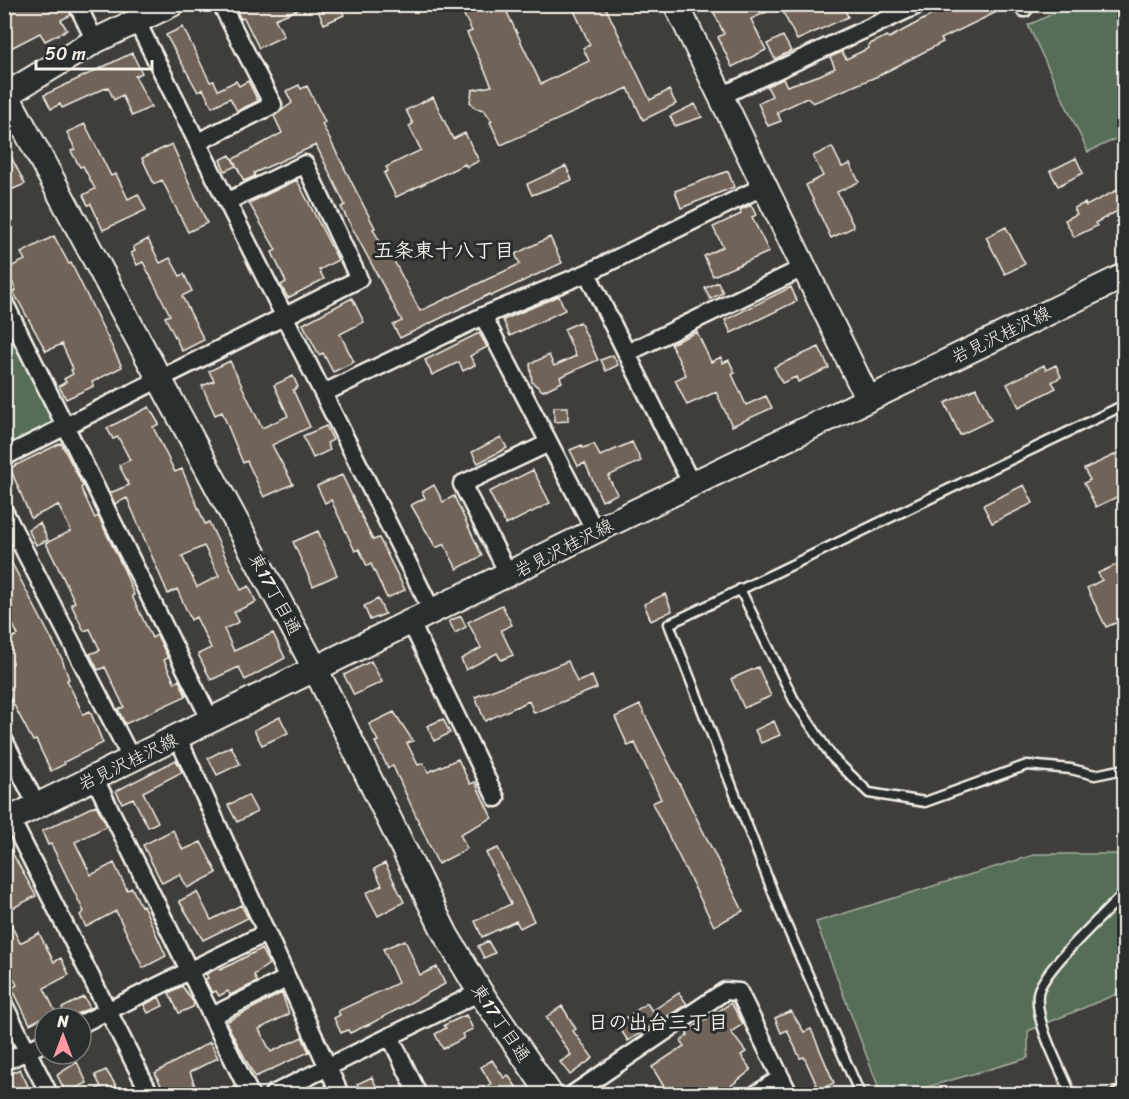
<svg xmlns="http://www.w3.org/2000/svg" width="1129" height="1099" viewBox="0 0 1129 1099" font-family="Sriracha,'Klee One',sans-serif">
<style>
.green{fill:#576d58;stroke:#a6afa0;stroke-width:1.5}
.building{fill:#726458;stroke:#f4f1e8;stroke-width:1.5;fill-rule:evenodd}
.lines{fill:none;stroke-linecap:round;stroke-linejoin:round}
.lane-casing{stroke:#f4f1e8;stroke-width:13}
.street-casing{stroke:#f4f1e8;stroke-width:21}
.secondary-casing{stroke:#f4f1e8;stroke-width:28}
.lane{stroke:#2a2d2e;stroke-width:8}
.street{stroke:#2a2d2e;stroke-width:16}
.secondary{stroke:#2a2d2e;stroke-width:24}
.labels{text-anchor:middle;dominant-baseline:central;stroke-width:6;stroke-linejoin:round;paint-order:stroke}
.street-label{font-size:18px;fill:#f4f1e8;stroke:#2a2d2e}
.neighbourhood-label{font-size:20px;font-weight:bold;fill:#f4f1e8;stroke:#2a2d2e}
</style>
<rect width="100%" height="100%" fill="#403e3b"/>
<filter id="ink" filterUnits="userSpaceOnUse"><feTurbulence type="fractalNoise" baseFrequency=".0167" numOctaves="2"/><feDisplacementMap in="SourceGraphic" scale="12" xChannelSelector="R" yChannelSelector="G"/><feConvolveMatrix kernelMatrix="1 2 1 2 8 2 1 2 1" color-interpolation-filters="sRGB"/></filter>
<g filter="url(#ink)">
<!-- green -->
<path class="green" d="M1072,5H1124V135L1088,152L1028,25Z
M6,322L58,422L5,449L4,323Z
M1037,854H1118L1124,857V991L1028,1031V1058L903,1094H881L816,922Z"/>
<!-- building -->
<path class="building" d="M4,4H67L71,15L61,20L67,30L45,41L40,33L9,49L4,41Z
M233,4H309V5L275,19L284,36L259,48L244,18L241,19Z
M315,4H339L344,15L324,24Z
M475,4H503L541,84L589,61L583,48L590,45L571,4H604L650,100L669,90L676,104L643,120L628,88L501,145L490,122L492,121L484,110L475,108L470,102L472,90L492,86L467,33L472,31L462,11Z
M710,4H842L848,17L797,40L780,6L751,19L766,50L732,67L718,37L724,34Z
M952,4H1013L941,39L943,42L878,76L813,103L807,98L777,112L781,121L768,126L758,103L772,96L767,86L783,79L787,86L820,75L835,68L830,57L842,52L846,59L869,48L868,45L887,36L889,38Z
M183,27L210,82L214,81L218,90L236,81L239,86L248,81L258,101L237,111L230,98L212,107L203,89L198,92L166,35Z
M783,36L791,51L775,59L767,44Z
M132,53L142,73L135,76L151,107L132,116L122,95L114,100L108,87L62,108L60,104L51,109L44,95Z
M299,85L301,89L307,86L325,122L322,124L375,228L373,229L388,257L391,255L420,311L520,264L515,254L550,237L562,263L491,296L490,294L400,338L393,325L402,321L341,207L345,205L316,145L254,173L255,176L244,181L233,159L282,133L274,116L292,103L286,91Z
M433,97L453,139L465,133L479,161L467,167L465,164L396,197L384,173L388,171L386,167L421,150L409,126L413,124L406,110Z
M695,104L702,117L675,126L670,116Z
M85,124L111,176L116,174L128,199L138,194L146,210L103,230L91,204L88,205L83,195L95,189L83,166L80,167L71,151L75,149L67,132Z
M4,143L25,184L4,193Z
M172,144L207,223L188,232L162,180L154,184L142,158Z
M832,147L842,167L850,164L859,182L837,192L854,227L831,238L806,185L823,176L813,156Z
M230,155L236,166L225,171L220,160Z
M1076,158L1083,173L1058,186L1050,171Z
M566,166L572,180L532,195L527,184Z
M728,171L734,187L681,208L675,191Z
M297,180L338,260L319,270L324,279L288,298L281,285L286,282L272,252L276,250L249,203Z
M1125,186V207L1095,223L1097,226L1074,237L1065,220L1077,214L1074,208L1085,203L1086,206Z
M751,205L756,215L752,217L769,252L713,276L704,256L723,247L713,227L741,214L740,210Z
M1006,227L1025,264L1005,274L986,237Z
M54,236L69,264L71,263L122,367L92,382L94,386L66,399L59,386L66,382L64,379L73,374L71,370L73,369L62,344L46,351L13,291L16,290L6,269L25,260L21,253Z
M148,239L160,263L170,258L180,276L184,274L192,291L182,296L204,340L182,351L165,317L170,315L143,262L137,265L131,253L135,251L133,247Z
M718,282L723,293L710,299L705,288Z
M791,287L797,301L731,333L725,320Z
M559,296L565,310L510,336L503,320Z
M352,298L364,322L340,334L354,362L333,372L323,353L319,355L303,324Z
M580,322L598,360L560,377L562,382L543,391L532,382L530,364L549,355L554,366L576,356L564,329Z
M697,332L711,362L721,357L723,363L729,360L735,373L732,374L746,405L766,396L772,408L732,426L716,392L687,405L675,380L686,375L671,344Z
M479,333L487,347L470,356L475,365L463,371L459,362L432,375L425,360Z
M819,347L829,368L798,382L796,377L782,383L774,367Z
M613,355L618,365L606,371L601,360Z
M230,361L262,428L288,416L274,385L293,376L298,387L293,390L310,427L272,445L293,484L264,497L247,461L243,463L222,412L215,415L202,386L214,381L209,371Z
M1044,365L1046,370L1056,365L1061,377L1052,382L1056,388L1019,407L1007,384Z
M976,388L991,420L960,435L945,403Z
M149,407L159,424L153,427L175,472L182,469L205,524L209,522L241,590L249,586L256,602L234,612L239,622L224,629L234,651L273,633L285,658L245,680L239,667L211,680L198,654L211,648L196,617L191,620L177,589L168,594L127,498L115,504L110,493L129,485L119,465L130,460L118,437L113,439L107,428ZM204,546L219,576L197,587L182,556Z
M554,407H568V421L554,422Z
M326,426L333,440L327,443L330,450L313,458L303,436Z
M501,437L507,448L478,463L472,452Z
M632,442L641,461L608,476L617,494L602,501L585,463L578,466L570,450L582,445L583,448L594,444L600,456Z
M61,443L83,486L81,488L95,518L98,516L125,572L134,595L132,596L152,638L157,635L168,658L164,660L175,683L179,680L186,696L125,724L118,709L124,707L105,667L98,670L90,654L100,650L90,629L84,631L71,604L75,602L46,543L71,531L58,505L31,518L10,468Z
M1125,450V493L1096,507L1084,483L1090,480L1084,469Z
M533,470L550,503L506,525L489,492Z
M342,475L373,540L379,538L405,590L387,598L371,564L367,566L359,549L355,551L331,500L325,503L317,486Z
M434,485L443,502L454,496L482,556L457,569L444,544L436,548L411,505L425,498L422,492Z
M1024,485L1033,503L992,523L983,505Z
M40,523L48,540L36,545L28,529Z
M318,531L337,575L313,586L293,542Z
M4,548L62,659L69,679L67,680L83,714L90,711L103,743L64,762L65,764L51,771L36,740L33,741L6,690L10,689L4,677V641L18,635L4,606Z
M1125,561V619L1106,627L1087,588L1102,580L1098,573Z
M665,594L672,611L651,621L644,604Z
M378,599L385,614L370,620L364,606Z
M502,605L512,625L501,630L513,655L501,660L497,653L466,670L461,659L481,648L468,622Z
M461,616L466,627L455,633L449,621Z
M371,661L382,682L354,695L344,675Z
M568,661L577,682L592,676L597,688L534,713L529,701L485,721L475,697Z
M758,667L771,696L744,708L731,679Z
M640,705L743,911L714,926L652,803L661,799L635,743L628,746L615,717Z
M394,712L413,741L407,743L418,765L423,763L428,772L458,759L470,784L475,782L492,818L460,834L467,849L438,864L393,766L388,768L375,742L378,741L369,724Z
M280,717L288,733L262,745L254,730Z
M443,719L450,733L434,741L427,726Z
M774,721L780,735L761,743L755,730Z
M231,746L240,764L217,775L208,758Z
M176,760L182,772L143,792L158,822L148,827L133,798L122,803L116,791Z
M248,795L257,812L237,822L228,805Z
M96,805L107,826L75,842L91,875L114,863L127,890L132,888L141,906L143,905L166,956L143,968L116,911L86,927L80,915L84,912L51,844L48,845L42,831Z
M173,830L183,850L201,842L217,873L187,888L180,874L162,883L143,845Z
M4,838L36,896L5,912L20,943L39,933L54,962L61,958L69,975L44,988L55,1011L30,1024L12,988L17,985L4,961Z
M498,848L534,921L520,928L516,921L482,937L475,921L511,904L486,853Z
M385,863L404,902L378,916L366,893L382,885L374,869Z
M197,892L211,920L241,905L248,918L203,940L179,901Z
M405,940L420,975L437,967L445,984L372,1023L350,1033L348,1030L341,1033L334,1018L340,1015L338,1011L398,983L383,949Z
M488,941L495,953L484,958L478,946Z
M261,949L269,964L254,975L257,982L230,995L228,991L219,996L216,991L212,993L205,979L208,978L206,974L218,968L220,970Z
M182,986L194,1003L193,1007L179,1013L169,993Z
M282,993L289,1014L259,1029L271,1052L302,1037L309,1052L255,1077L226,1022Z
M679,993L687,1004L628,1041L617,1024L647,1003L652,1011Z
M84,997L90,1008L67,1018L62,1008Z
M159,997L163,1006L148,1013L144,1005Z
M731,1003L743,1024L731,1032L746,1052L741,1055L751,1070L719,1095H669L652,1067L684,1046L681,1041L688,1035L686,1032Z
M562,1006L576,1029L573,1031L593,1058L570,1075L560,1062L571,1055L546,1017Z
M791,1011L804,1032L811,1029L834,1083L819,1090L804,1057L800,1058L787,1030L781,1033L775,1018Z
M466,1015L473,1029L462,1034L464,1038L443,1049L435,1034L446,1028L444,1025Z
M210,1042L218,1058L190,1072L198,1095H166L155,1073Z
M492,1060L504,1078L508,1075L517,1088L514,1090L517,1095H469L491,1084L481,1067Z
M77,1062L87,1083L66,1093L57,1075Z
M20,1069L28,1086L13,1093L5,1076Z
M106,1070L122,1095H86L101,1087L95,1075Z
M372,1077L378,1090L362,1095L357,1084Z"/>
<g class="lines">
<!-- lane casing -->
<g class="lane-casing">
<path id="lane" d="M740,589L794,700L832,757L869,793L925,802L1027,765L1071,769L1095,775L1124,769
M860,1094L781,913L669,624L1124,405
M1071,1094C1060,1067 1035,1024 1038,994C1041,971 1106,913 1124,893
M1115,1094L1124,1091"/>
</g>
<!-- street casing -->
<g class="street-casing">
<path id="street" d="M77,4L95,41
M1023,4L1024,8
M136,20L433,613
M721,96L920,4
M198,142L273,105L221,4
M587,273L692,485
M4,302L211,721
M483,316L595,531
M627,353L803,268
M324,393L483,316L587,273L764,186
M4,457L359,279L305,164L228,201
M4,511L132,760
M509,575L462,484L549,443
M411,623L496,798
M178,738L340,1094
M4,740L37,806
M94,777L250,1094
M11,819L150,1094
M4,1005L49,1094
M212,1016L286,979
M81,1024L266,933
M390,1036L418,1094
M4,1062L45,1042
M781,1078L789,1094
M273,1094L480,992
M573,1094L725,991L739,992L781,1078L756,1094"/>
</g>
<!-- secondary casing -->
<g class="secondary-casing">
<path id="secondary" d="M676,4L868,399
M4,90L316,670L446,935L480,992L550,1094
M4,96L95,41L172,4
M4,822L595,531L1124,276"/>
</g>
<!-- lane -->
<use href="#lane" class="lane"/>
<!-- street -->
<use href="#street" class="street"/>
<!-- secondary -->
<use href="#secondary" class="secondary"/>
</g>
</g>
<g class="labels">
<!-- street labels -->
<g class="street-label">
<text transform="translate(1001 335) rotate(-26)">岩見沢桂沢線</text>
<text transform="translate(564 548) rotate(-27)">岩見沢桂沢線</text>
<text transform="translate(275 594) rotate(62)">東17丁目通</text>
<text transform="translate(128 762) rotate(-26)">岩見沢桂沢線</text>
<text transform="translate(501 1023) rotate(56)">東17丁目通</text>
</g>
<!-- neighbourhood labels -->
<g class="neighbourhood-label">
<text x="444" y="250">五条東十八丁目</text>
<text x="658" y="1022">日の出台三丁目</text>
</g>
</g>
<!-- margin -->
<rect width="1129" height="1099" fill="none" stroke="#2a2d2e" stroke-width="24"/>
<rect x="12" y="12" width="1105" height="1075" fill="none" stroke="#f4f1e8" stroke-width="2" filter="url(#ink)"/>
<!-- north arrow -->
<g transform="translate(63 1036)"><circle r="28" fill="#2a2d2e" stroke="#7b7b78" stroke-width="1.5"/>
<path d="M0-4.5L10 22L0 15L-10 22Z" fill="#ff9aa2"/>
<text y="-9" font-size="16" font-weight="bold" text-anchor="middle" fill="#f4f1e8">N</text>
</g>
<!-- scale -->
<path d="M36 60v9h116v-9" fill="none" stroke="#f4f1e8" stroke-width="3"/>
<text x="45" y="60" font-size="18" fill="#f4f1e8" stroke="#2a2d2e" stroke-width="4.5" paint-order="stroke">50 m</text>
</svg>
